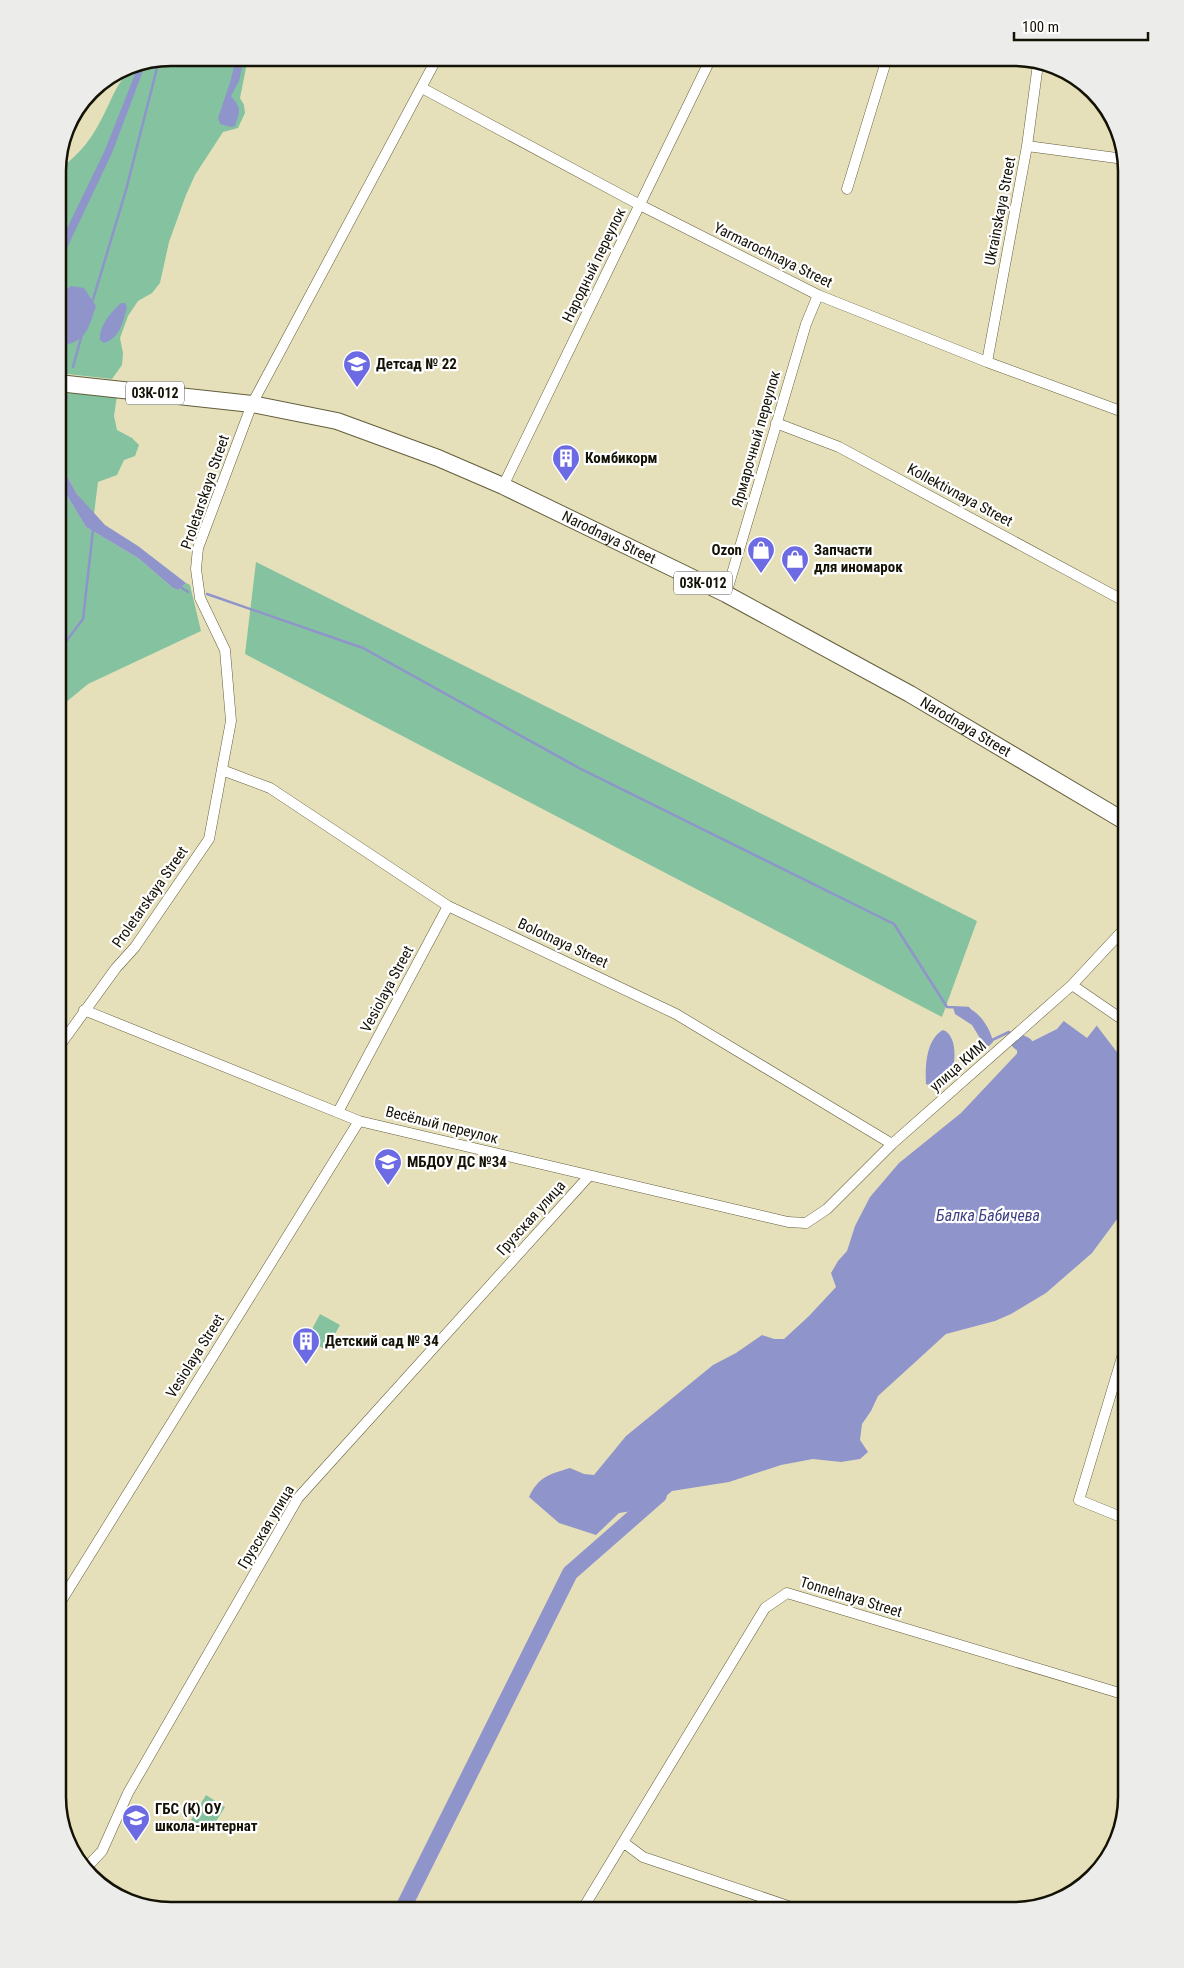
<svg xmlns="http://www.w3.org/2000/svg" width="1184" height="1968" viewBox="0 0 1184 1968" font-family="'Roboto Condensed',sans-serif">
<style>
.green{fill:#84c2a0}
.water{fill:#8f95cb}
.pier{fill:#e6e0ba}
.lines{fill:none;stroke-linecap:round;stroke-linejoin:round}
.stream{stroke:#8f95cb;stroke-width:2.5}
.river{stroke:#8f95cb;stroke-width:16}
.minor-casing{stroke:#625d3b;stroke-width:11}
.primary-casing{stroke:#625d3b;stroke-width:18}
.minor{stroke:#fff;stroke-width:10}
.primary{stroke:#fff;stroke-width:16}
.labels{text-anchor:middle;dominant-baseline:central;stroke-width:4.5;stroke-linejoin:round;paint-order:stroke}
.shield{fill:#fff;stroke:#5a5850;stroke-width:1}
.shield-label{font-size:14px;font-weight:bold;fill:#141105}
.street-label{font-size:15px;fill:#141105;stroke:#fff}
.poi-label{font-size:15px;font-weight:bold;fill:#141105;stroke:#fff;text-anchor:start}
.water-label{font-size:16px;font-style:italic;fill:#3e3f82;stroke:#fff}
.rim{fill:none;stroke:#141105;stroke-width:2.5}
</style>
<rect width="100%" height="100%" fill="#e6e0ba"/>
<!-- green -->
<path class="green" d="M171,58H248L240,98L244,105L245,113L238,128L223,132L195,175L186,195L169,242L160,283L152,293L138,301L128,316L120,338L123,353L122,365L112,379L58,373V170C90,147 98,127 114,93C119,83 125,77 128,66Z
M58,389L117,396L114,416L117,430L132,438L139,445L135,456L124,460L117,475L98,482L94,514L77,494L58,460Z
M58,481L86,527L138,558L173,588L178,590L186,583L190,585L201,631L88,684L65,703L58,716Z
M256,562L977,921L942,1017L245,654Z
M320,1314L340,1325L326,1350L307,1339Z
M206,1795L225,1807L210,1831L191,1820Z"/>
<!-- water -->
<path class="water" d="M236,58H244L239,81L231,96C242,109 240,110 235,126L231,127L220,124L218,118L231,79Z
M146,63L112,153L58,267V247L105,150L139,64Z
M71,286L84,288L96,306C87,332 87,341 58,347V303L62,293Z
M121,303H125L127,307C123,322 120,338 104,343L100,340C99,326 111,312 121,303Z
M58,460L77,494L105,525L138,546L186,583L178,590L173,588L138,558L86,527L58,481Z
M953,1007C958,1007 965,1007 970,1009C981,1014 991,1030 993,1042L989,1046L984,1045L972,1025L955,1014Z
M1072,1011L1077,1023L1094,1022L1126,1064V1207L1092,1253L1046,1293L1011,1314L995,1321L946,1334L878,1396L871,1411L862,1424L860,1440L868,1452L860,1459L841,1462L813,1459L781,1465L729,1482L672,1491L652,1508L619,1513L596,1535L559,1523L529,1497C538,1477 550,1474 570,1468L584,1474L594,1475L626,1436L713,1365L736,1353L762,1335L774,1339H784L809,1316L836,1287L831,1273L838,1261L847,1251L855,1226L870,1197L899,1163L961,1113L1025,1045L1057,1029Z
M943,1030C961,1036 956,1080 941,1086C936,1088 931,1086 926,1084C925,1067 926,1039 943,1030Z"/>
<!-- pier -->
<path class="pier" d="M1071,1008L1077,1010L1079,1021L1094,1020L1098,1024L1087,1038L1061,1019Z"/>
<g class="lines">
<!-- stream -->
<path class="stream" d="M92,303L126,190L159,60
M73,367L82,334
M58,410L67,397
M179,586L188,592
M207,594L363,648L579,768L894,924L947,1007L968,1008L970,1010
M58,652L83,619L93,530
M990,1041L1009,1032"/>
<!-- river -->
<path class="river" d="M1019,1042L1025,1045V1068
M402,1910L570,1573L659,1495"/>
<!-- minor casing -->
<g class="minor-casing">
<path id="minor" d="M422,88L640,205L818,295L987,362L1126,413
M1027,146L1124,159
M847,189L887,58
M987,362L1027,146L1038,64
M776,423L839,447L1126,602
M503,486L711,58
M726,594L806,324L818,295
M222,770L270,788L448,906L676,1014L892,1144
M1072,985L1126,1022
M84,1010L359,1121L788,1222L806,1223L827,1209L892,1144L1072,985L1126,927
M58,1048L116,968L135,947L209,839L231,721L225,650L200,598L196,569L198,548L252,404L437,58
M338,1112L448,906
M1126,1519L1079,1500L1126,1344
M58,1606L359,1121
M623,1842L643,1857L800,1910
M87,1867L102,1851L128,1793L298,1498L589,1176
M582,1910L765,1608L787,1593L1126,1695"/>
</g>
<!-- primary casing -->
<g class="primary-casing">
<g id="primary">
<path id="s1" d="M58,383L252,404L337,421L438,458L503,486L726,594L910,694L1126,822"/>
</g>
</g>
<!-- minor -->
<use href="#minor" class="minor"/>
<!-- primary -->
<use href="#primary" class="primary"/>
</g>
<!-- icons -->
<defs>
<g id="school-pin" transform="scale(1.4375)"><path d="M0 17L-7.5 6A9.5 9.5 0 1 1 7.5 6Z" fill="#6c6be4" stroke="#fff"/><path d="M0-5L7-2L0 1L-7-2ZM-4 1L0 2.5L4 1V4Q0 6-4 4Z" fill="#fff"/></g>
<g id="building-pin" transform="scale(1.4375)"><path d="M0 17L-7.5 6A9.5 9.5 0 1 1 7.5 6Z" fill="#6c6be4" stroke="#fff"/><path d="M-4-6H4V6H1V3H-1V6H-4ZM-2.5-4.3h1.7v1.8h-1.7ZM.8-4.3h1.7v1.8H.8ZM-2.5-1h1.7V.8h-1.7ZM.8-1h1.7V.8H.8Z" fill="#fff"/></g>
<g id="shop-pin" transform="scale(1.4375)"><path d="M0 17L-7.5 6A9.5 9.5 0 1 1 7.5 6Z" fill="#6c6be4" stroke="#fff"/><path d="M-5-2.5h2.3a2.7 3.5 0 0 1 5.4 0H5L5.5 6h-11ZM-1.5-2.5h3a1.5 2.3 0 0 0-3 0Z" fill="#fff"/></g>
</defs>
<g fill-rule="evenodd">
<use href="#school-pin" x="357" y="364"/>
<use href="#building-pin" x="566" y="458"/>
<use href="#shop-pin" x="761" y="550"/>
<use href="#shop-pin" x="795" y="559"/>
<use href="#school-pin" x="388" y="1162"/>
<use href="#building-pin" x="306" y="1341"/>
<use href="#school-pin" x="136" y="1818"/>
</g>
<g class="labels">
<!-- shield labels -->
<g class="shield">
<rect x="126" y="381.5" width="58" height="23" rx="4"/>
<rect x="674" y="571.5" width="58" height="23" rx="4"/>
</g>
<g class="shield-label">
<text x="155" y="393">03К-012</text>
<text x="703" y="583">03К-012</text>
</g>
<!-- street labels -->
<g class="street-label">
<text transform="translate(1000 211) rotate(-79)">Ukrainskaya Street</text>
<text transform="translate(773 255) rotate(26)">Yarmarochnaya Street</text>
<text transform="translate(594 265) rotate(-64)">Народный переулок</text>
<text transform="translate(756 439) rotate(-74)">Ярмарочный переулок</text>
<text transform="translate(205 492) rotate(-71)">Proletarskaya Street</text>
<text transform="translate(960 495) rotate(28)">Kollektivnaya Street</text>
<text stroke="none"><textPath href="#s1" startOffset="578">Narodnaya Street</textPath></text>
<text stroke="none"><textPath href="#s1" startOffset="982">Narodnaya Street</textPath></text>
<text transform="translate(150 897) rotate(-55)">Proletarskaya Street</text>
<text transform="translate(563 943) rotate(25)">Bolotnaya Street</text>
<text transform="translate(387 989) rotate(-62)">Vesiolaya Street</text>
<text transform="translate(958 1066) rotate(-41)">улица КИМ</text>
<text transform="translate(442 1125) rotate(14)">Весёлый переулок</text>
<text transform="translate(531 1218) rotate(-48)">Грузская улица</text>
<text transform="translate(195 1356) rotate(-58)">Vesiolaya Street</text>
<text transform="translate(266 1527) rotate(-59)">Грузская улица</text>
<text transform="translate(851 1597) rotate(17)">Tonnelnaya Street</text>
</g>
<!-- poi labels -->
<g class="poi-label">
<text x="376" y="364">Детсад № 22</text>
<text x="585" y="458">Комбикорм</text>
<text x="742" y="550" text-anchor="end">Ozon</text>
<text x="814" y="550">Запчасти<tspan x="814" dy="17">для иномарок</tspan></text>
<text x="407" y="1162">МБДОУ ДС №34</text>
<text x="325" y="1341">Детский сад № 34</text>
<text x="155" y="1809">ГБС (К) ОУ<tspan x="155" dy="17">школа-интернат</tspan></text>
</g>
<!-- water labels -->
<g class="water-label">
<text x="988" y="1215">Балка Бабичева</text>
</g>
</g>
<!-- crop -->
<path d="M0 0H1184V1968H0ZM171 66H1013A105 105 0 0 1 1118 171V1797A105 105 0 0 1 1013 1902H171A105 105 0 0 1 66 1797V171A105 105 0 0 1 171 66Z" fill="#ececeb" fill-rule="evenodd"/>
<path class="rim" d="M171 66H1013A105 105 0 0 1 1118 171V1797A105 105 0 0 1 1013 1902H171A105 105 0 0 1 66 1797V171A105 105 0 0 1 171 66Z"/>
<!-- scale -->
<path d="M1014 32v8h134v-8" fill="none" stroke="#141105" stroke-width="2.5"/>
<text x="1022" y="32" font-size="15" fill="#141105" stroke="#ffffff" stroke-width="4" paint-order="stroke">100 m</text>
</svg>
